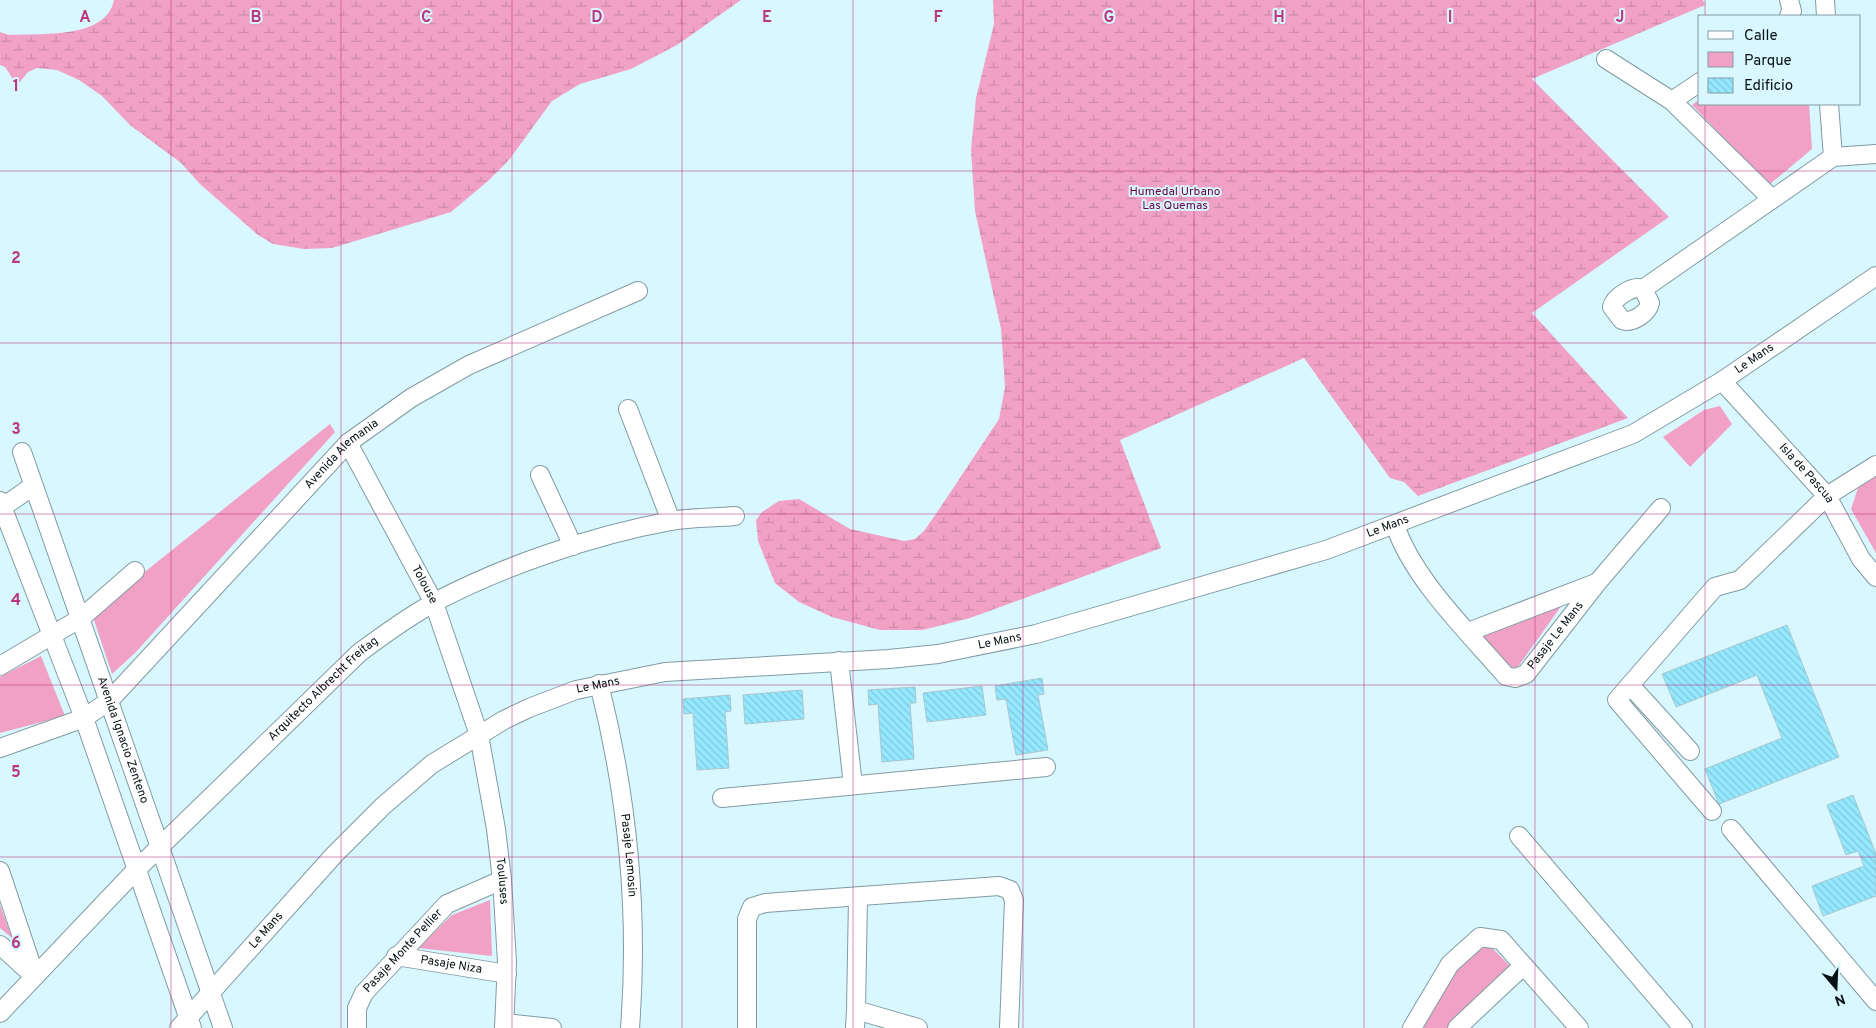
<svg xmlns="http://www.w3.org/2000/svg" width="1876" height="1028" viewBox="0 0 1876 1028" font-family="Overpass,sans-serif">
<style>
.green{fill:#f1a1c5}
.wetland{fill:url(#wetland-marsh)}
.building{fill:url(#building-back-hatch);stroke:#a9c6cd}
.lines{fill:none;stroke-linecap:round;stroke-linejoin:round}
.minor-casing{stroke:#809ba2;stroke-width:20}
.minor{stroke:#fff;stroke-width:18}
.grid{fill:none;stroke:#b9377f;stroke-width:1;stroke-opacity:0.55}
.labels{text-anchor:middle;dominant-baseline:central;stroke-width:4;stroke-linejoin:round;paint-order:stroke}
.park-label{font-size:12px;fill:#670141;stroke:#d9f7ff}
.street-label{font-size:12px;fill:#071114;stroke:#d9f7ff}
.grid-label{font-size:16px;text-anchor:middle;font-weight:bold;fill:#b9377f;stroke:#d9f7ff;stroke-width:4;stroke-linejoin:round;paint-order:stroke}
</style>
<defs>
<pattern id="wetland-marsh" width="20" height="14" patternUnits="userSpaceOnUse" patternTransform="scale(1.25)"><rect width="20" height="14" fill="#f1a1c5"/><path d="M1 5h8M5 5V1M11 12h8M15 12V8" fill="none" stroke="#cd8aa8"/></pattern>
<pattern id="building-back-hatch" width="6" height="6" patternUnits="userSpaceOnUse" patternTransform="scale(1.25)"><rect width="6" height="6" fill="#94e9ff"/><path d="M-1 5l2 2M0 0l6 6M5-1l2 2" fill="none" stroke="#7ec7da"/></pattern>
</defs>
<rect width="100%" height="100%" fill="#d9f7ff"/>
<!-- green -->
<path class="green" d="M1700,99V104H1809L1812,149L1769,185L1692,105Z
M1720,406L1732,424L1690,467L1663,437L1704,410Z
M330,424L335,432L135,653L112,674L92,614Z
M1876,474V553L1851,509L1858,488Z
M1567,598L1517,668L1505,667L1475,635Z
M41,656L65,716L0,733V677Z
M490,900L492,956L418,948L452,915Z
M0,905L12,938L0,928Z
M1480,948H1492L1511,967L1447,1028H1421L1455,969Z"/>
<!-- wetland -->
<path class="wetland" d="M114,0H741L677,45L631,69L580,84L552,101L509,160L488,181L451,212L332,248L304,249L273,244L258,235L200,184L181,163L130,125L102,96L79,80L57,70L37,68L28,72L20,82H15L5,67L0,65V32L9,35C39,33 106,40 114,0Z
M993,0H1703L1705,5L1532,79L1669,217L1532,313L1628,418L1418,496L1404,482L1390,478L1304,358L1120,440L1161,548L970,618L923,630H880L832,617L799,602L775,583L758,541L756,520L762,512L779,501L799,499L850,529L904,541L915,539L924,531L940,508L999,419L1005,387L1001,329L975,211L971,150L976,98L994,24Z"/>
<!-- building -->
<path class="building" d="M1787,625L1839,757L1719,804L1705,769L1782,738L1757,675L1676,707L1662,674Z
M1042,678L1044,694L1038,695L1048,750L1016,755L1006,699L997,700L995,686Z
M982,686L986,715L927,722L923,693Z
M915,687L916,703H910L914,759L882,762L878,704L869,705L868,690Z
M802,690L804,719L745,724L743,695Z
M730,695L731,711L725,712L729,768L697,770L693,713L684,714L683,699Z
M1853,795L1876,854V896L1823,916L1812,886L1864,866L1858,851L1846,855L1827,805Z"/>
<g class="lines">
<!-- minor casing -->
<g class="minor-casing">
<g id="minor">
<path d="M1789,0L1792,11L1789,16"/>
<path d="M1825,0L1826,16"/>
<path d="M1606,59L1672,101L1772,199"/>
<path d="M1672,101L1700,82"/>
<path d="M1829,104L1833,157"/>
<path d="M1643,289L1650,303C1648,313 1632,324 1622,320L1612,307C1614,297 1633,285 1643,289L1833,157L1876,154"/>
<path id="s1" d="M1722,381L1827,496L1861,559L1876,577"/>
<path d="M628,409L671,521"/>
<path id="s2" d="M348,443L434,603L479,735L496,829L502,880L507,962L504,1028"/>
<path id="s3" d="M22,452L223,1028"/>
<path d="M540,475L573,546"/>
<path d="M0,501L84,718L192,1028"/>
<path d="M0,509L33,486"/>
<path id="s4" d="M1395,525C1413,579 1468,632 1506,676L1515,678L1526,674L1597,583L1661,508"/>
<path d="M1468,632L1596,583"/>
<path d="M839,661L853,785"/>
<path d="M0,666L81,618L135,571"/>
<path id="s5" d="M599,684C628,798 639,911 630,1028"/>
<path d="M1630,685L1690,751"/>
<path id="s6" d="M0,748L84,718L109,701L348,443L411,398L469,365L638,291"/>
<path d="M722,798L1046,767"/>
<path d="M1712,811L1617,700L1715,587L1740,580L1827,496L1876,465"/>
<path d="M1731,829L1876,1001"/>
<path d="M1519,836L1683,1028"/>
<path d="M0,871L35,976"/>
<path d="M0,945L34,976"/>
<path id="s7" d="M396,956L507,974"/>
<path d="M856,1010L858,898"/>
<path id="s8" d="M0,1013L136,870L359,653C383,635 408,617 435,602C503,566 594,535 671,521C691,517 714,518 735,516"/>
<path d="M505,1023L552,1028"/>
<path id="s9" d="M179,1028L334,855L383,806L432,764L504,720L529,708L576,690L665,672L889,659L938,654L1036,634L1326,550L1633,434L1722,381L1876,276"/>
<path id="s10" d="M357,1028V1008L364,993L447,904L502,880"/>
<path d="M747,1028V919L752,907L765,903L999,886L1010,890L1014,900L1009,1028"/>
<path d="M855,1028L856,1010L918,1028"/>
<path d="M1412,1028L1450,964L1480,937L1501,940L1579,1028"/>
<path d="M1457,1028L1523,966"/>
</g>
</g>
<!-- minor -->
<use href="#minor" class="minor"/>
</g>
<!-- grid -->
<path class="grid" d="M171,0V1028M341,0V1028M512,0V1028M682,0V1028M853,0V1028M1023,0V1028M1194,0V1028M1364,0V1028M1535,0V1028M1705,0V16M1705,104V1028M0,171H1876M0,343H1876M0,514H1876M0,685H1876M0,857H1876"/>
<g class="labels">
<!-- park labels -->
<g class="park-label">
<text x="1175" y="192">Humedal Urbano<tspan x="1175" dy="14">Las Quemas</tspan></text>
</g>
<!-- street labels -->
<g class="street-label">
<text stroke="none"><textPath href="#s9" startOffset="1766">Le Mans</textPath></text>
<text stroke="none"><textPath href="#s6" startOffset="459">Avenida Alemania</textPath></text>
<text stroke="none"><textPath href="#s1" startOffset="125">Isla de Pascua</textPath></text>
<text stroke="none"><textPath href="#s9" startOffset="1361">Le Mans</textPath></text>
<text stroke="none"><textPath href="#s2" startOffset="161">Tolouse</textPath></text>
<text stroke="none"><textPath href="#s4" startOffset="258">Pasaje Le Mans</textPath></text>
<text stroke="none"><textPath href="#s9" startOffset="956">Le Mans</textPath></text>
<text stroke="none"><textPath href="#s9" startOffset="551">Le Mans</textPath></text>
<text stroke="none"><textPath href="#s8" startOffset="458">Arquitecto Albrecht Freitag</textPath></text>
<text stroke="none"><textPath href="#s3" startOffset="305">Avenida Ignacio Zenteno</textPath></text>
<text stroke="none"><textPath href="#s5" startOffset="174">Pasaje Lemosin</textPath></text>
<text stroke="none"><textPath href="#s2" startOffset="469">Touluses</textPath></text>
<text stroke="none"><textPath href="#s9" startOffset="131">Le Mans</textPath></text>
<text stroke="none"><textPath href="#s10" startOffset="94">Pasaje Monte Pellier</textPath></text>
<text stroke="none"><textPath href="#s7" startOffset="56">Pasaje Niza</textPath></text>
</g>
</g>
<g class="grid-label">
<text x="85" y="22">A</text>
<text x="256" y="22">B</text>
<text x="426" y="22">C</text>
<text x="597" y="22">D</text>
<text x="767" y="22">E</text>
<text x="938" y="22">F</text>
<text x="1109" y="22">G</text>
<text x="1279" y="22">H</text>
<text x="1450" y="22">I</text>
<text x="1620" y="22">J</text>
<text x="16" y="91">1</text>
<text x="16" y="263">2</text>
<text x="16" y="434">3</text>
<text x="16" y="605">4</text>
<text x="16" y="777">5</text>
<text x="16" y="948">6</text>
</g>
<!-- legend -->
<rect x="1698" y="15" width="162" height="90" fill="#d9f7ff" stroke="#859ba1"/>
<rect x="1708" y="31" width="25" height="8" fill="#ffffff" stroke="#859ba1"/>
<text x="1744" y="40" font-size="15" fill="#071114">Calle</text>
<rect x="1708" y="52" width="25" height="15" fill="#f1a1c5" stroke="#859ba1"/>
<text x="1744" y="65" font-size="15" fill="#071114">Parque</text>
<rect x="1708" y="78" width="25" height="15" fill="url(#building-back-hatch)" stroke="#859ba1"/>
<text x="1744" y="90" font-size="15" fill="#071114">Edificio</text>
<!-- north arrow -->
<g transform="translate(1836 988) rotate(161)" stroke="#d9f7ff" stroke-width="4" paint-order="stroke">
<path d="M0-4L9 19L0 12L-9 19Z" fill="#071114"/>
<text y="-8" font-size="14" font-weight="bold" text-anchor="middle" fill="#071114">N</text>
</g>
</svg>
